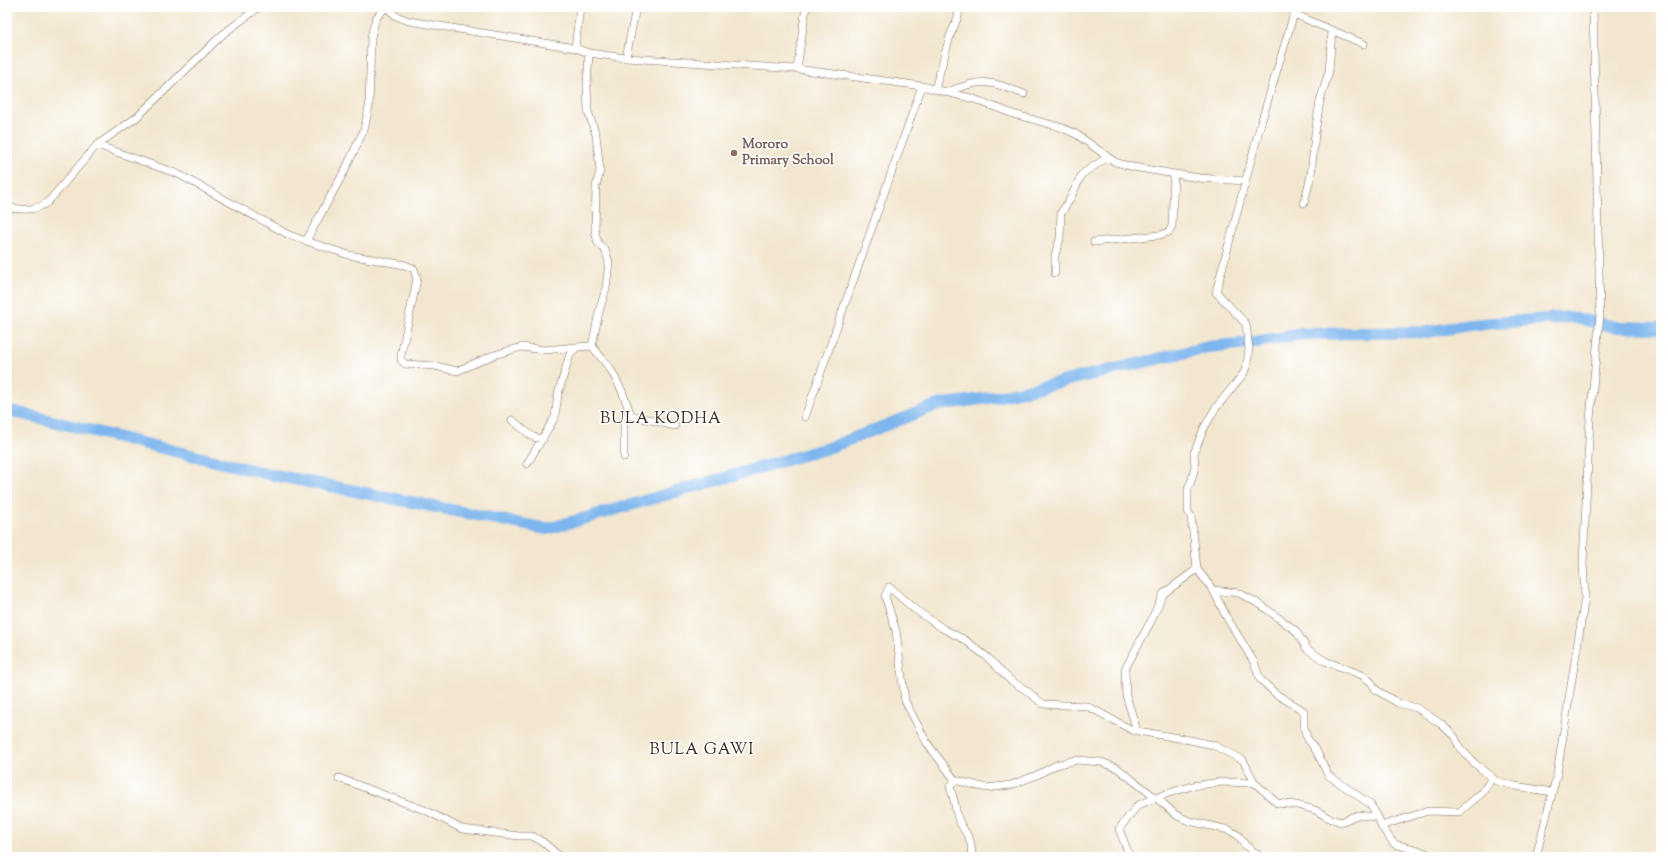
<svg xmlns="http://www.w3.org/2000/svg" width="1668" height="864" viewBox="0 0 1668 864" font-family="'Sorts Mill Goudy',serif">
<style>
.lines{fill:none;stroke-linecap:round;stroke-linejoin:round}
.river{stroke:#7db6ee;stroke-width:12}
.street-casing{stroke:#7b6c5c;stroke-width:8}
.street{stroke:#fff;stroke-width:7}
.education-dot{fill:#8d6e63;stroke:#fff;stroke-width:1.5}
.labels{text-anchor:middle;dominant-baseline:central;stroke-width:3;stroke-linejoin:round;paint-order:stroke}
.education-label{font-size:14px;font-weight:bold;fill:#785e54;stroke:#fff;text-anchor:start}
.quarter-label{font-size:16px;letter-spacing:1px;fill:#3b2a1e;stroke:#fff}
</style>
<rect width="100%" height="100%" fill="#fff"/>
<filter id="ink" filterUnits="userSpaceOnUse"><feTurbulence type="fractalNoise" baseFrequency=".025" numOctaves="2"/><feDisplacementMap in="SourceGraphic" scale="8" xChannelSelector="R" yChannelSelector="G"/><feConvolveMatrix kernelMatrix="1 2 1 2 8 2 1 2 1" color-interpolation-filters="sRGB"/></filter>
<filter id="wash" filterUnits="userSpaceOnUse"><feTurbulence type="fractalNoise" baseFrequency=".012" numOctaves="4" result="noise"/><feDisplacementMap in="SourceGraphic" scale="16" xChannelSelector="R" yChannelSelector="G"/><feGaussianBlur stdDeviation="0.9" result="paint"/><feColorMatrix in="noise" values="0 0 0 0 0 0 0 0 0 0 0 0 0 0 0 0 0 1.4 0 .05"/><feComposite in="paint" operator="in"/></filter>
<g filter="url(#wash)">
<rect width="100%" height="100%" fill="#f2e6ce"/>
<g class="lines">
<!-- river -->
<path class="river" d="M7,410L264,473L547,529L831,447L937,405L997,397L1208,347L1249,343L1303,334L1427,332L1470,325L1570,317L1616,327L1661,328"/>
</g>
</g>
<g filter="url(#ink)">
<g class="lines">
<!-- street casing -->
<g class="street-casing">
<path id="street" d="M386,7L396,16L409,21L575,48L589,53L626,58L797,69L922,86L974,99L1013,114L1060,127L1076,134L1115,162L1133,167L1199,178L1245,181
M1296,7L1261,123L1216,292L1246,324L1249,349L1247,364L1244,373L1215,409L1204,428L1194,453L1195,466L1192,479L1188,489V511L1191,517L1194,540L1197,569L1213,590L1239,593L1261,605L1296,631L1307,649L1325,661L1362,675L1371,682L1376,690L1398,703L1417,708L1441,724L1454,736L1460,748L1474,763L1496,781L1515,786L1552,792
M1294,14L1364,44
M575,48L580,7
M626,58L636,7
M797,69L806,7
M935,89L950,36L958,17L959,7
M948,92C983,77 989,81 1024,94
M97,145L178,174L289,235L306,241L345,170L364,130L369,107L371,37L376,18L386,7
M1304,203L1311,175L1315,133L1320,101L1329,71L1332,31
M7,208C24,209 33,212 48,202L97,145L137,117L223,34L259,7
M306,241L349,255L405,265L414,269L417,279L401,355V360L405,364L435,366L457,371L494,355L522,347L544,350L577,347
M1094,242L1160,235L1169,232L1172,226L1174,174
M1055,273V255L1060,239L1061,213L1070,199L1082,174L1108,157
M592,346L611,370L622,391L631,415L675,426
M805,417L922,86
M512,420L533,437L543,439
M624,457V417L631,415
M527,464L555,417L558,394L570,354L577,347L592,346L599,312L606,288L609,262L605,250L598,243L595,231L596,186L600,171L596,135L588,111L587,85L589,53
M1213,590L1227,618L1254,662L1260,679L1276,694L1304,711V727L1307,738L1317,752L1328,775L1370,804L1378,817L1381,826L1428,811L1459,812L1482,793L1492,778
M1137,731L1126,695L1125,669L1151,621L1163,594L1197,569
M339,778L416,807L425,810L462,829L519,836H532L543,842L560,857
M955,780L950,787C954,797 955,806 957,815C962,833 974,835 971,857
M1381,826L1394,844L1418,850L1434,857
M1130,857L1119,829L1138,805L1166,794L1192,786L1221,782L1255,783
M1258,857L1257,854L1245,845L1239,836L1229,830L1189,821L1176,815L1165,805L1117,768L1101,762L1076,760L1056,765L1037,775L1011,785L987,788L955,780L927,743L905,701L896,631L885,596L889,587L913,608L942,628L965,640L988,658L1010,680L1027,691L1043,704L1087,706L1132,730L1190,740L1213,745L1243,760L1255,783L1277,803L1297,805L1315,810L1329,818L1341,822L1357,815L1378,817
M1536,857L1557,774L1585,597L1583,563L1590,419L1600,315L1593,7"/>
</g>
<!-- street -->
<use href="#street" class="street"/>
</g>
</g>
<!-- markers -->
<circle class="education-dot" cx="734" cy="153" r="4"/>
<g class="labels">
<!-- education labels -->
<g class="education-label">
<text x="742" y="145">Mororo<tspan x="742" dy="16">Primary School</tspan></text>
</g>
<!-- quarter labels -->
<g class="quarter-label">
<text x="661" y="419">BULA KODHA</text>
<text x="702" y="750">BULA GAWI</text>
</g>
</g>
<!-- margin -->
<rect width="1668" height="864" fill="none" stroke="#fff" stroke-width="24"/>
</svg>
